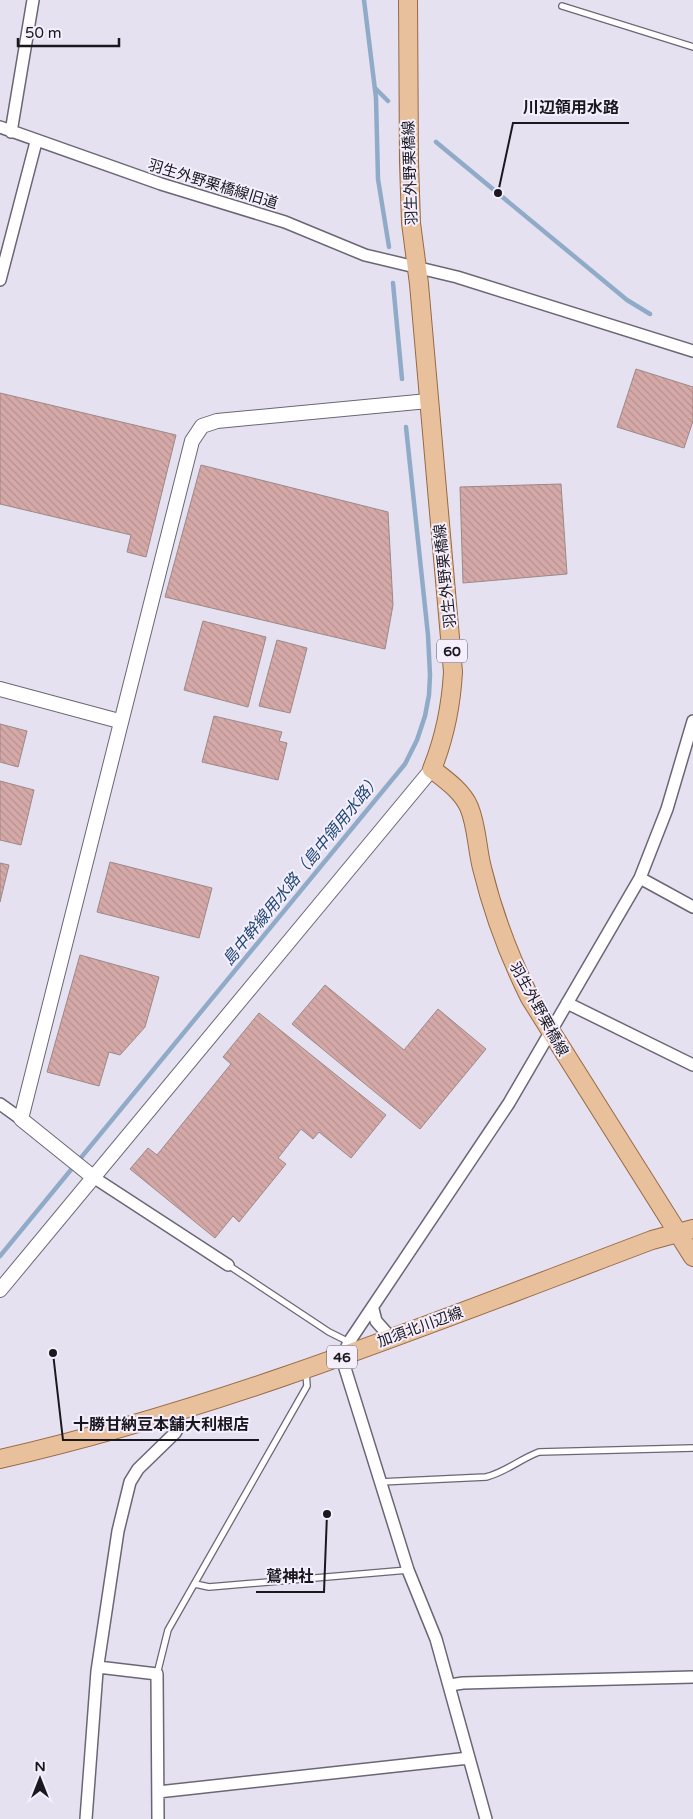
<svg xmlns="http://www.w3.org/2000/svg" width="693" height="1819" viewBox="0 0 693 1819" font-family="'Varela Round','Noto Sans JP',sans-serif">
<style>
.lines{fill:none;stroke-linecap:round;stroke-linejoin:round}
.stream{stroke:#90abc8;stroke-width:4.5}
.building{fill:url(#building-back-hatch);stroke:#9b8988}
.service-casing{stroke:#6b6674;stroke-width:8}
.minor-casing{stroke:#6b6674;stroke-width:14}
.tertiary-casing{stroke:#6b6674;stroke-width:16}
.primary-casing{stroke:#966a44;stroke-width:20}
.service{stroke:#fff;stroke-width:5.5}
.minor{stroke:#fff;stroke-width:11}
.tertiary{stroke:#fff;stroke-width:14}
.primary{stroke:#e8c09b;stroke-width:18}
.labels{text-anchor:middle;dominant-baseline:central;stroke-width:4;stroke-linejoin:round;paint-order:stroke}
.shield{fill:#f4eefd;stroke:#5b5861;stroke-width:1}
.shield-label{font-size:14px;font-weight:bold;fill:#1a181e}
.street-label{font-size:15px;fill:#1a181e;stroke:#f4eefd}
.water-label{font-size:16px;font-style:italic;fill:#1f4870;stroke:#f4eefd}
.leader{fill:none;stroke:#1a181e;stroke-width:2}
.callout-dot{fill:#1a181e;stroke:#f4eefd;stroke-width:2}
.callout-label{font-size:16px;text-anchor:middle;font-weight:bold;fill:#1a181e;stroke:#f4eefd;stroke-width:4;stroke-linejoin:round;paint-order:stroke}
</style>
<defs>
<pattern id="building-back-hatch" width="6" height="6" patternUnits="userSpaceOnUse" patternTransform="scale(1.25)"><rect width="6" height="6" fill="#d5a9a8"/><path d="M-1 5l2 2M0 0l6 6M5-1l2 2" fill="none" stroke="#b69190"/></pattern>
</defs>
<rect width="100%" height="100%" fill="#e6e1f0"/>
<g class="lines">
<!-- stream -->
<path class="stream" d="M364,0L376,98L378,179L389,247
M375,88L388,101
M436,142L627,300L650,314
M393,283L402,379
M0,1256L405,764L417,740L425,716L429,695L430,675L428,635L406,427"/>
</g>
<!-- building -->
<path class="building" d="M636,369L693,387V421L684,448L617,427Z
M0,393L176,435L146,557L127,552L131,535L0,504Z
M201,465L388,512L393,605L385,649L165,597Z
M561,484L567,574L463,583L460,487Z
M203,621L266,637L248,707L184,690Z
M277,640L307,648L290,713L259,706Z
M214,716L282,732L279,741L287,743L278,780L202,762Z
M0,724L27,731L18,767L0,762Z
M0,781L34,790L21,845L0,840Z
M110,862L212,888L199,938L97,912Z
M0,863L9,865L0,902Z
M80,955L159,977L145,1027L120,1055L109,1052L99,1086L47,1072Z
M325,985L404,1050L438,1009L486,1049L420,1129L292,1024Z
M259,1013L386,1115L351,1158L319,1132L313,1139L301,1129L278,1158L286,1164L239,1222L233,1216L215,1238L130,1169L148,1148L157,1155L231,1064L223,1057Z"/>
<g class="lines">
<!-- service casing -->
<g class="service-casing">
<path id="service" d="M562,6L693,47
M228,1265L329,1332L349,1342
M380,1482L486,1477C506,1472 520,1459 539,1452L693,1448
M195,1584L209,1587L408,1570
M157,1674L168,1630L307,1386L306,1372"/>
</g>
<!-- minor casing -->
<g class="minor-casing">
<path id="minor" d="M0,127L161,184L285,222L365,255L457,277L693,351
M11,132L33,0
M0,280L36,142
M640,878L693,907
M567,1003L693,1065
M0,1104L21,1119
M93,1177L228,1265
M373,1309L376,1321L391,1338
M98,1667L157,1674L158,1819
M450,1685L463,1683L693,1677
M158,1792L469,1758
M86,1819L97,1671L118,1531L130,1482L138,1469L175,1433L180,1424V1411
M486,1819L436,1639L408,1570L344,1365L343,1356L349,1342L509,1103L640,878L667,809L693,721"/>
</g>
<!-- tertiary casing -->
<g class="tertiary-casing">
<path id="tertiary" d="M0,689L119,721
M93,1177L21,1119L192,441L202,426L217,421L428,401
M0,1290L432,769"/>
</g>
<!-- primary casing -->
<g class="primary-casing">
<path id="primary" d="M408,0L409,162L411,223L419,284L453,672C451,707 445,737 432,769C446,780 462,791 469,807C477,826 477,849 482,868C493,913 509,956 530,998L693,1257
M0,1459C224,1408 437,1321 652,1240L693,1229"/>
</g>
<!-- service -->
<use href="#service" class="service"/>
<!-- minor -->
<use href="#minor" class="minor"/>
<!-- tertiary -->
<use href="#tertiary" class="tertiary"/>
<!-- primary -->
<use href="#primary" class="primary"/>
</g>
<g class="labels">
<!-- shield labels -->
<g class="shield">
<rect x="437" y="639.5" width="30" height="23" rx="4"/>
<rect x="327" y="1345.5" width="30" height="23" rx="4"/>
</g>
<g class="shield-label">
<text x="452" y="651">60</text>
<text x="342" y="1357">46</text>
</g>
<!-- street labels -->
<g class="street-label">
<text transform="translate(410 173) rotate(-92)">羽生外野栗橋線</text>
<text transform="translate(213 184) rotate(17)">羽生外野栗橋線旧道</text>
<text transform="translate(445 576) rotate(-96)">羽生外野栗橋線</text>
<text transform="translate(539 1009) rotate(61)">羽生外野栗橋線</text>
<text transform="translate(420 1327) rotate(-20)">加須北川辺線</text>
</g>
<!-- water labels -->
<g class="water-label">
<text transform="translate(302 870) rotate(-51)">島中幹線用水路（島中領用水路）</text>
</g>
</g>
<!-- callouts -->
<path class="leader" d="M498 193L513 123H629M53 1353L63 1440H259M327 1514L324 1592H256"/>
<g class="callout-dot">
<circle cx="498" cy="193" r="5"/>
<circle cx="53" cy="1353" r="5"/>
<circle cx="327" cy="1514" r="5"/>
</g>
<g class="callout-label">
<text x="571" y="113">川辺領用水路</text>
<text x="161" y="1430">十勝甘納豆本舗大利根店</text>
<text x="290" y="1582">鷲神社</text>
</g>
<!-- north arrow -->
<g transform="translate(40 1779)" stroke="#f4eefd" stroke-width="4" paint-order="stroke">
<path d="M0-4L9 19L0 12L-9 19Z" fill="#1a181e"/>
<text y="-8" font-size="14" font-weight="bold" text-anchor="middle" fill="#1a181e">N</text>
</g>
<!-- scale -->
<path d="M18 38v8h101v-8" fill="none" stroke="#1a181e" stroke-width="2.5"/>
<text x="25" y="38" font-size="15" fill="#1a181e" stroke="#f4eefd" stroke-width="4" paint-order="stroke">50 m</text>
</svg>
